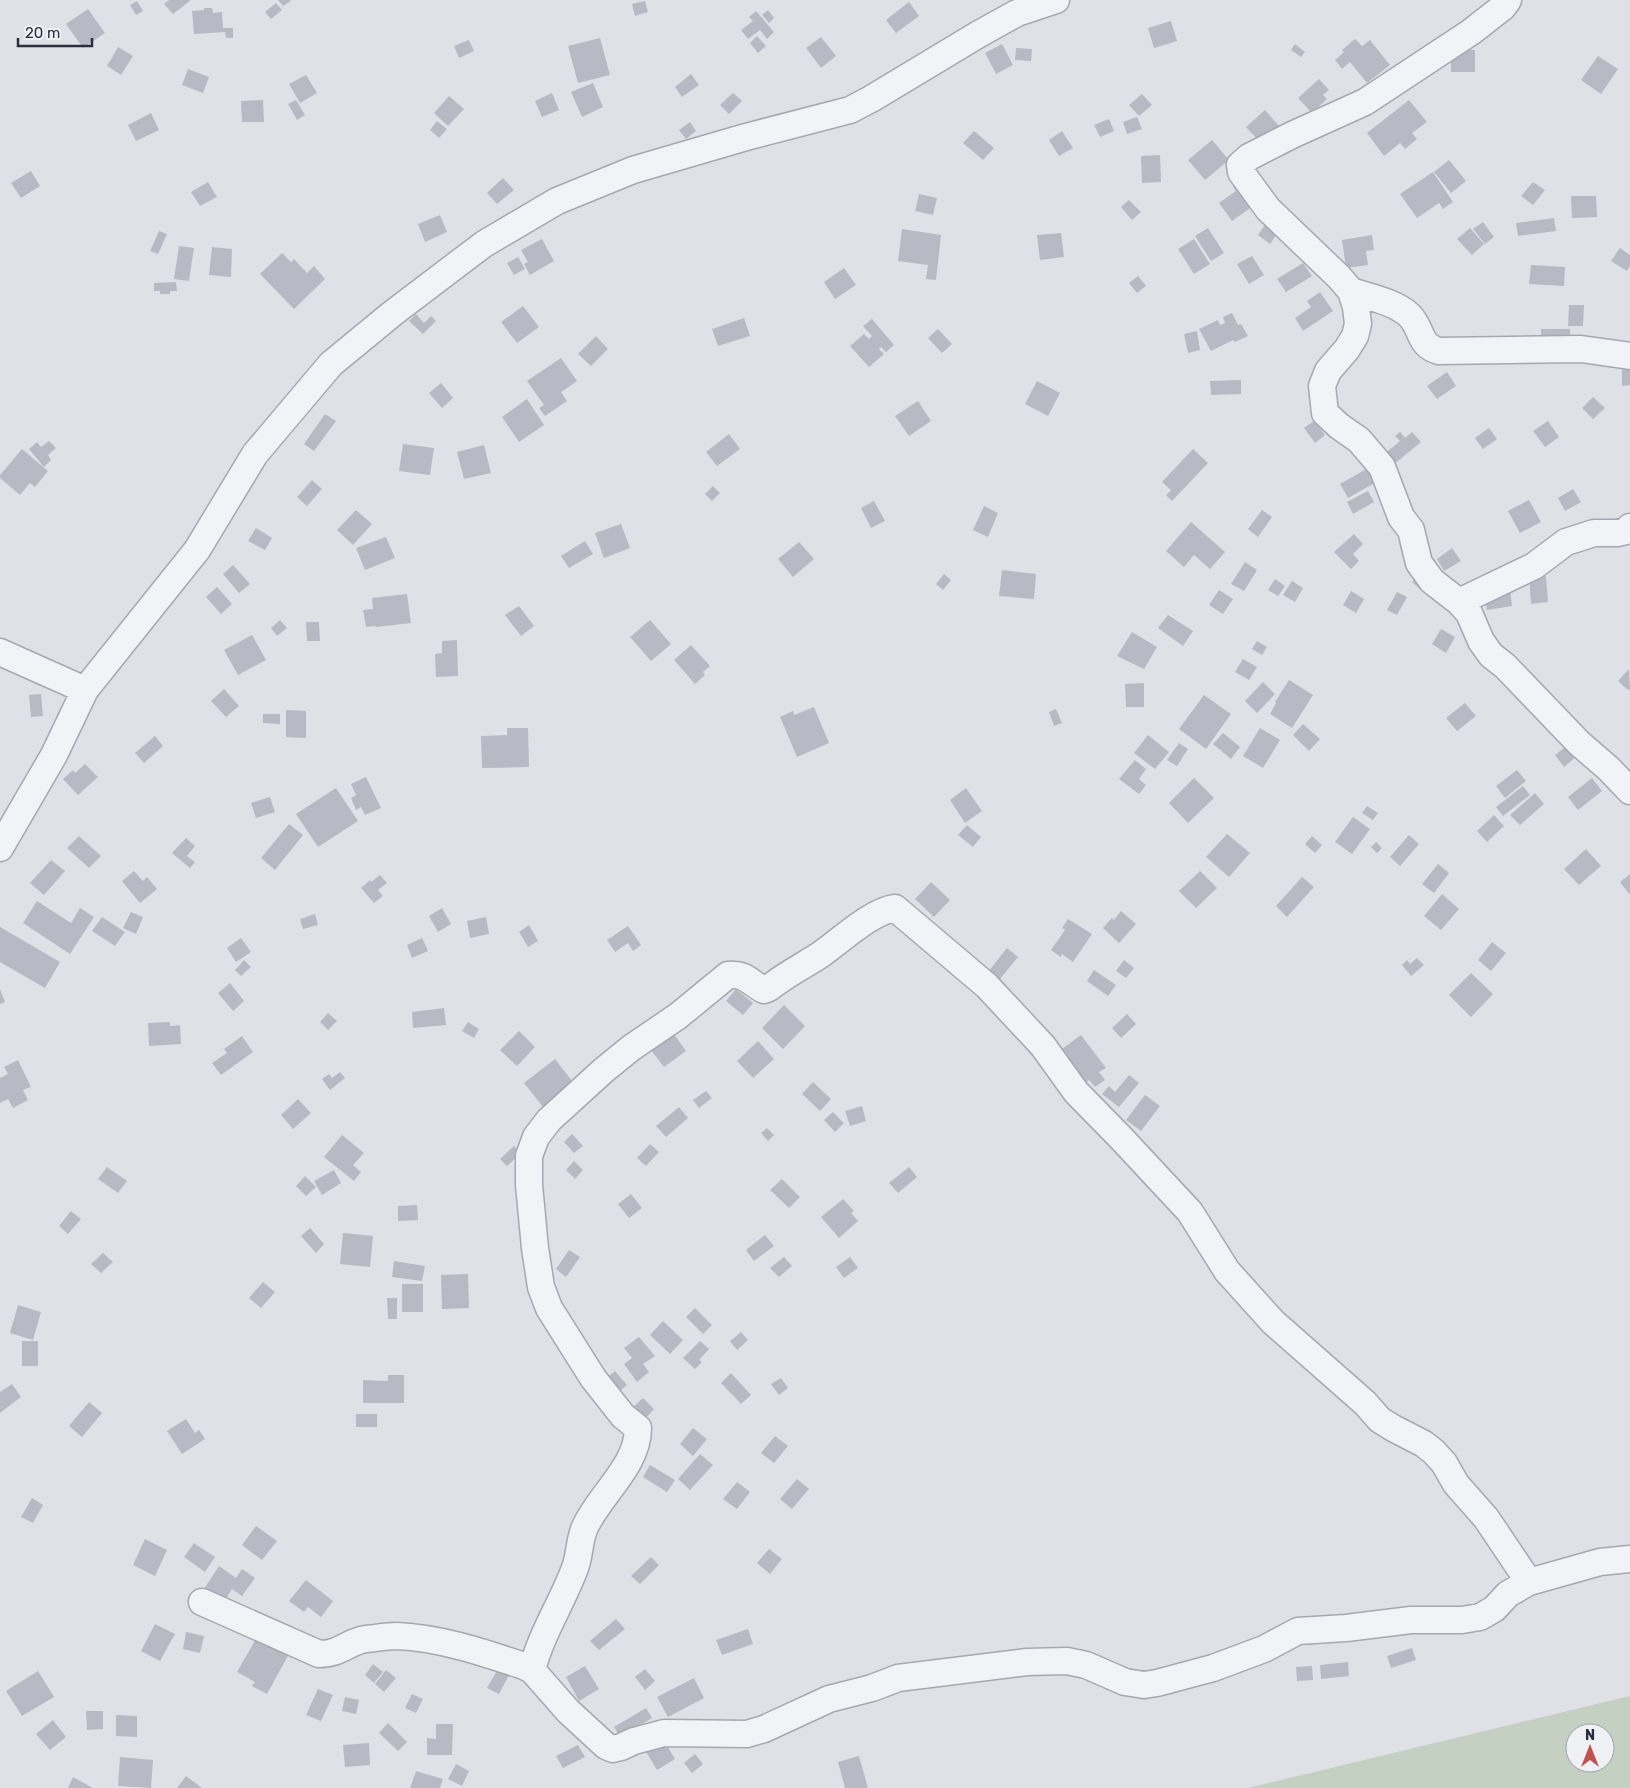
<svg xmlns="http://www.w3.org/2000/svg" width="1630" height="1788" viewBox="0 0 1630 1788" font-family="Rubik,sans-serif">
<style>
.green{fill:#c3d0c2;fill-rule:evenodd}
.building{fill:#b7bac4}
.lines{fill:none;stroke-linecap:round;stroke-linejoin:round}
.minor-casing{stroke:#a6a8b1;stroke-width:29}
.minor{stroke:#f2f3f6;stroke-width:26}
</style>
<rect width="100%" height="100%" fill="#e0e1e7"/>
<!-- green -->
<path class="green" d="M1630,1696V1788H1248ZM1575,1733H1605V1763H1575Z"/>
<!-- building -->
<path class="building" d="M169,0H191L173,14L164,4Z
M278,0H290L291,1L283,6Z
M137,1L143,11L136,15L130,5Z
M645,1L648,12L635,16L632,4Z
M909,2L919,16L896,33L886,20Z
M276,3L282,10L271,19L265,12Z
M204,8H212L213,13L222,12L223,28H233V38H226L225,32L194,34L192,11L204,10Z
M88,9L105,33L83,48L66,24Z
M768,10L774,18L769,23L762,15Z
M756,11L774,32L767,39L760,30L748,39L741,30L753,21L749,17Z
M1171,21L1177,41L1154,48L1148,28Z
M757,36L766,46L758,53L750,43Z
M821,37L836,56L821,68L806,48Z
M600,38L610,75L578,83L568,46Z
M1355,39L1362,46L1370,40L1390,65L1367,83L1350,62L1342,69L1335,60L1344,52L1342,50Z
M469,40L474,51L459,58L454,46Z
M1002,44L1013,65L996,74L985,53Z
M1295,44L1305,52L1301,57L1291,50Z
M118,47L133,56L121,75L107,66Z
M1016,48L1032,49L1031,61L1015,60Z
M1451,50H1475V72H1451Z
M1598,56L1618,69L1601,94L1581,80Z
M188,69L209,77L203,93L182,85Z
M691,74L699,85L682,97L675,87Z
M306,75L317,93L300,103L289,84Z
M1319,79L1329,90L1323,95L1327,99L1312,113L1298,98Z
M593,83L603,107L582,117L571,92Z
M552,93L559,110L542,117L535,101Z
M733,93L742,101L729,114L720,105Z
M1142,94L1152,105L1139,116L1129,105Z
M449,96L464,109L448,126L434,113Z
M263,100L264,122H242L241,101Z
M296,100L305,115L297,120L288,104Z
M1409,100L1427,122L1412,133L1417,139L1405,149L1400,143L1384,156L1367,133Z
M1265,110L1280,127L1262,144L1246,127Z
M151,113L159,130L136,141L128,125Z
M1137,117L1142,129L1127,134L1123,122Z
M1109,119L1114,131L1100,137L1094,125Z
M437,121L447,129L439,138L430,130Z
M690,122L696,131L686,139L679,130Z
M974,131L994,148L983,160L963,143Z
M1062,131L1073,148L1059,156L1049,140Z
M1212,140L1229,160L1205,180L1188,160Z
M1160,155L1161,182L1142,183L1141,156Z
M1449,160L1466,181L1451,193L1434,172Z
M31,171L40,186L21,198L11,183Z
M1433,172L1453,202L1443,209L1439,203L1417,218L1400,194Z
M503,178L514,190L497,204L487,193Z
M1241,181L1256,204L1232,221L1219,203L1236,191L1233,187Z
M208,182L217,197L200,206L191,192Z
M1533,182L1545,190L1533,205L1521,196Z
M919,194L937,198L933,215L915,211Z
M1571,196H1596L1597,217L1572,218Z
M1129,200L1141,212L1132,220L1121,207Z
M440,215L447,232L425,242L418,224Z
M1554,218L1556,231L1518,236L1516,223Z
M1268,220L1280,229L1270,244L1258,235Z
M1483,222L1494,237L1485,244L1473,229Z
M1208,228L1224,253L1211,261L1195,236Z
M1470,228L1484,244L1472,255L1457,239Z
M902,229L941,235L936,280L926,279L928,265L898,261Z
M159,231L167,234L158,254L150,251Z
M1061,233L1064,257L1040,260L1037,235Z
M1372,235L1374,250L1366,251L1368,265L1346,268L1342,240Z
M542,239L554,261L530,275L524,264L528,262L521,250Z
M1194,239L1210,264L1194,274L1178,249Z
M179,246L194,248L189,281L174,279Z
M212,247L232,249L231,277L209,275Z
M1620,248L1630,255V266L1627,271L1611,261Z
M282,253L291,262L294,259L307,273L314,266L325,279L294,309L260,274Z
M1252,256L1264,275L1249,284L1237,264Z
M518,257L525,269L514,275L507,263Z
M1303,263L1312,276L1286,292L1277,279Z
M1531,265L1565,267L1564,286L1529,284Z
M844,268L856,285L835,299L824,282Z
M1138,276L1146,286L1137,293L1129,283Z
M176,282L177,291H170V294H160V291H154V283Z
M1320,292L1333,311L1303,331L1295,318L1311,307L1307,301Z
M1569,305H1584L1583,326H1568Z
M523,306L539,327L517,343L501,322Z
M1232,313L1238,325L1241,324L1248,336L1235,342L1233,340L1211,351L1199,329L1218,320L1220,325L1225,323L1223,317Z
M416,314L424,323L431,316L436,321L423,334L409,321Z
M744,318L750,336L718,346L712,329Z
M872,319L894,345L886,352L881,347L879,349L884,354L869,367L850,346L864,334L869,339L872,336L863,326Z
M938,329L952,344L942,353L928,338Z
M1541,329H1570V343H1541Z
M1197,331L1200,350L1188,353L1184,334Z
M596,336L608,349L591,366L578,354Z
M561,358L577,381L561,392L567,401L545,416L539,408L544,405L527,381Z
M1622,360H1630V385L1622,386Z
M1447,372L1456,386L1437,399L1427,386Z
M1241,380V394L1211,395L1210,381Z
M1037,381L1060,393L1048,416L1025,404Z
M441,383L453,398L442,408L429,393Z
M1593,397L1605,408L1593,419L1582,408Z
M527,399L544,425L519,442L502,417Z
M918,401L931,421L909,436L895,416Z
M325,414L336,421L314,451L304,444Z
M1314,421L1325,435L1315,443L1304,428Z
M1548,421L1559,437L1545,447L1533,431Z
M1489,428L1497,439L1483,449L1475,438Z
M1400,432L1405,438L1412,432L1421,442L1393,465L1384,454L1400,441L1395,436Z
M729,434L740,449L717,466L706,452Z
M49,441L56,448L48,455L51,460L44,467L29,449L37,442L41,447Z
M403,444L434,448L430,475L399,471Z
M484,445L491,473L464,479L457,452Z
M22,449L48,471L35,487L30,483L20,495L0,478V475Z
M1193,449L1208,463L1172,501L1166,495L1171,490L1162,482Z
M1370,467L1378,481L1348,498L1340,484Z
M312,480L322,489L307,506L297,497Z
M713,486L720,493L712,501L705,494Z
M1573,489L1581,502L1565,511L1558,498Z
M1368,491L1374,502L1353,514L1347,502Z
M1529,500L1541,522L1520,533L1508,511Z
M874,501L885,521L871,528L861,508Z
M984,506L998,513L988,537L973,530Z
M356,510L372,524L353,545L337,530Z
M1262,510L1272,517L1258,537L1248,529Z
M1191,522L1225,552L1210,569L1194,555L1184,567L1166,551Z
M621,524L630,548L604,558L595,533Z
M256,528L272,538L265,550L248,541Z
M1354,534L1363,544L1353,554L1359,561L1351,569L1334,552Z
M386,537L395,558L365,570L356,548Z
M585,541L593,554L569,568L561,556Z
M799,542L814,559L793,577L778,559Z
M1452,548L1461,561L1444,571L1437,559Z
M1245,562L1257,570L1244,591L1231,584Z
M233,565L250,584L239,593L223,574Z
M1002,570L1036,574L1034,599L999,596Z
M1422,572L1431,581L1422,591L1412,582Z
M944,574L951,580L943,590L936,584Z
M1546,576L1548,602L1531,604L1529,577Z
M1275,579L1285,586L1278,596L1268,590Z
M1292,581L1303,588L1295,602L1283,595Z
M217,587L232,604L221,614L206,597Z
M1219,590L1233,599L1223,614L1209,605Z
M1510,590L1512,606L1487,610L1484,594Z
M1351,591L1364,599L1356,613L1343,605Z
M1397,592L1407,597L1397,615L1387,610Z
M407,594L411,623L376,627L375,626L366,627L363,610L373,609L372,598Z
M519,606L534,626L521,636L505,615Z
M1168,615L1193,631L1183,646L1158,628Z
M280,620L287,628L277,636L271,628Z
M650,620L671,644L651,661L630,637Z
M306,622H319L320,641H307Z
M1441,629L1455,637L1446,653L1432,644Z
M1132,632L1157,647L1144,669L1117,656Z
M252,635L266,660L238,675L224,650Z
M457,640L458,676L436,677L435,654L442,653V641Z
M1257,641L1267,647L1262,655L1252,649Z
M691,645L710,666L703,672L705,675L695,684L674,660Z
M1243,659L1257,667L1249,680L1235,672Z
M1629,669L1630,689L1628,690L1618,681Z
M1289,680L1313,695L1292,728L1270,714L1276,703L1275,702Z
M1263,682L1275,694L1257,713L1245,701Z
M1144,683V707H1126L1125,684Z
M224,689L239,706L226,717L211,701Z
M41,694L43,716L31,717L29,695Z
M1204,695L1231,714L1206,749L1179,729Z
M1465,703L1476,716L1457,731L1446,718Z
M814,707L829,743L797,757L780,717L793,711L794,715Z
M1056,709L1062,723L1054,726L1049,712Z
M286,710L306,711V738L286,737Z
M263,714H280V724L263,723Z
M1303,724L1320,739L1309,751L1293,735Z
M507,728H528L529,767L482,768L481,736L507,735Z
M1260,728L1280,740L1263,768L1243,756Z
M1223,733L1240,747L1231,759L1213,744Z
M1148,735L1169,752L1155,769L1134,753Z
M155,736L163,746L144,763L135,753Z
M1179,743L1188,749L1177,766L1167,760Z
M1568,745L1577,756L1564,767L1555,755Z
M1135,760L1146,769L1139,779L1146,785L1139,794L1119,779Z
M85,764L98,777L78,795L63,779L73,770L75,773Z
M1517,770L1526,781L1505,798L1496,786Z
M366,777L381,808L365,815L361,807L356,810L351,798L356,795L351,784Z
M1194,778L1214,798L1188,823L1169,803Z
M1592,778L1602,791L1578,810L1568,797Z
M1523,786L1530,795L1503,816L1496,807Z
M336,788L358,821L318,847L296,814Z
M966,788L982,811L965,823L950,800Z
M1535,793L1544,804L1520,825L1510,815Z
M270,797L275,812L256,818L251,803Z
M1367,806L1378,813L1373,820L1362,813Z
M1494,815L1504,826L1487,842L1477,831Z
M1353,817L1370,829L1352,854L1335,842Z
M289,824L303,835L275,870L261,858Z
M967,825L981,837L973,847L958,835Z
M1227,834L1250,853L1229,877L1206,857Z
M1409,835L1419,844L1400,866L1390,857Z
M79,836L101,856L89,868L67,848Z
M1312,836L1322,845L1315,853L1305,844Z
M186,838L195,846L187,856L195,862L190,868L172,853Z
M1376,842L1382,848L1377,853L1371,847Z
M1586,849L1601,866L1579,885L1564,869Z
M51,860L65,871L44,895L30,883Z
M1438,864L1449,873L1434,893L1422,884Z
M134,871L143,881L147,877L157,889L140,903L122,881Z
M1200,871L1217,888L1196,908L1179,891Z
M1630,874V895L1620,882Z
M380,875L387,883L378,890L383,896L374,903L361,888L370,880L371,882Z
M1302,877L1314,887L1287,917L1276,906Z
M931,882L950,900L934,917L915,899Z
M1442,894L1459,909L1441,930L1424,916Z
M37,901L71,923L80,908L94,917L70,954L23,923Z
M442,908L451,924L438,932L429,916Z
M1121,911L1136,924L1119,943L1103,928L1112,918L1114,920Z
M131,912L143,917L136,934L123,928Z
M315,914L318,925L303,929L300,919Z
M102,917L125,932L115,946L92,931Z
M486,917L489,934L470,938L467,921Z
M1068,919L1092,934L1073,962L1062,954L1061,957L1051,950L1065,930L1062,928Z
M529,925L538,941L528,947L519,932Z
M628,926L641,945L633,951L628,943L615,952L607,940Z
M0,927L60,962L45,988L0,962Z
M241,938L251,952L236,962L227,948Z
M422,938L428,951L412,958L407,945Z
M1492,942L1506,953L1491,971L1478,960Z
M1007,948L1018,957L999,980L988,972Z
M1417,958L1424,965L1411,976L1402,965L1407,960L1410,964Z
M244,960L251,967L241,976L235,970Z
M1124,960L1134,968L1126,978L1116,971Z
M1094,970L1116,985L1108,996L1087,981Z
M1471,973L1493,994L1471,1017L1449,995Z
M230,983L244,1001L233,1011L218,993Z
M0,989L5,1002L0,1004Z
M736,989L753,1003L743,1015L726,1001Z
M784,1005L805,1026L783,1049L762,1028Z
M444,1008L446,1025L413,1028L412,1012Z
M328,1013L337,1021L328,1030L320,1022Z
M1127,1014L1136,1024L1121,1038L1112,1028Z
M170,1022V1026L180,1025L181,1044L149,1046L148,1023Z
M468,1022L479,1029L474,1038L462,1031Z
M519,1031L535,1047L517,1066L500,1050Z
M673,1033L686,1051L664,1067L651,1050Z
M1081,1035L1106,1068L1099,1072L1105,1080L1095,1087L1089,1080L1083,1085L1054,1055Z
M242,1036L253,1052L221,1075L212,1063L227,1053L224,1049Z
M758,1041L774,1059L753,1078L737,1061Z
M555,1059L579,1090L548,1113L524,1083Z
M18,1060L31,1087L23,1090L28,1100L13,1108L8,1099L0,1103V1078L8,1074L4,1067Z
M340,1072L345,1078L330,1090L322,1079L329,1074L332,1078Z
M1129,1075L1139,1083L1119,1107L1102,1094L1109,1086L1115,1092Z
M813,1082L831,1099L820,1111L802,1094Z
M706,1091L712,1098L699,1108L693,1100Z
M1145,1095L1160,1106L1141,1131L1126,1120Z
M298,1099L311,1113L293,1129L281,1115Z
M862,1106L866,1121L850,1126L845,1111Z
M679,1107L688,1118L666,1137L656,1126Z
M833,1112L844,1123L835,1132L824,1120Z
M767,1128L774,1135L768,1141L761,1133Z
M572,1134L583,1146L574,1153L564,1142Z
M342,1135L364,1153L353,1165L361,1172L354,1181L324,1157Z
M650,1144L659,1152L646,1166L637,1158Z
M514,1146L521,1153L507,1166L500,1159Z
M574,1161L583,1170L575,1179L566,1170Z
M107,1167L127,1181L118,1193L98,1179Z
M909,1167L917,1177L898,1193L889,1183Z
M334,1170L341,1183L322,1195L314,1181Z
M305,1176L316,1187L306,1196L296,1186Z
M782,1179L800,1197L789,1208L770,1190Z
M631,1194L642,1208L629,1218L618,1204Z
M843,1199L854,1211L851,1213L858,1221L839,1238L821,1217Z
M417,1205L418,1220L398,1221V1206Z
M71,1211L81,1219L68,1234L59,1226Z
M310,1228L324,1244L316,1253L301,1236Z
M343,1233L373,1236L370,1267L340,1264Z
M765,1235L774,1246L754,1261L746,1250Z
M569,1250L580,1257L566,1277L556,1269Z
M103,1253L113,1262L101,1273L91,1264Z
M784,1257L792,1266L779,1277L770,1268Z
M850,1257L858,1268L844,1278L836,1267Z
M394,1261L425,1266L422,1281L392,1277Z
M468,1274L469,1308L442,1309L441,1275Z
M263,1282L275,1292L261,1308L249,1298Z
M402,1284H423V1312H402Z
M387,1298H397V1319H388Z
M18,1305L41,1312L33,1340L10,1333Z
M695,1308L712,1325L703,1334L686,1317Z
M663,1321L683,1340L670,1354L650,1335Z
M741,1332L748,1340L737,1350L730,1341Z
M639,1337L655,1356L643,1364L649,1372L637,1382L624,1364L632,1358L624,1348Z
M22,1341H38V1366H22Z
M700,1341L709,1349L699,1360L702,1362L695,1369L683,1358Z
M615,1371L627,1385L614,1396L602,1382Z
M731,1373L751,1395L741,1404L721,1383Z
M388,1375H404V1403H363V1380L388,1381Z
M781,1378L788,1388L779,1395L771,1384Z
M12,1384L21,1397L0,1413V1392Z
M643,1398L654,1409L644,1420L632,1408Z
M89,1402L102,1413L82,1437L69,1426Z
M356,1414H377V1427H356Z
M186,1419L195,1433L199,1430L205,1439L182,1454L167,1431Z
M693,1428L707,1439L693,1456L680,1444Z
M775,1436L788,1446L774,1463L761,1453Z
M700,1454L713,1465L690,1490L678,1479Z
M650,1465L675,1480L667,1492L643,1477Z
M797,1479L809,1489L792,1509L780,1499Z
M737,1482L750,1492L737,1509L723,1499Z
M32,1498L43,1505L33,1523L21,1517Z
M256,1526L277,1541L262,1560L242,1545Z
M145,1539L167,1550L155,1576L133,1565Z
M194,1543L215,1557L205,1572L184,1557Z
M769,1549L782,1559L770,1574L757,1563Z
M651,1557L659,1565L640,1584L631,1576Z
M219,1566L236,1578L242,1569L255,1578L242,1596L232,1589L224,1602L204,1589Z
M306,1580L333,1601L321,1617L308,1607L304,1612L289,1601Z
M616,1619L625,1629L599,1650L590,1641Z
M155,1624L175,1634L160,1661L141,1651Z
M748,1629L753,1644L722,1655L716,1640Z
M186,1632L204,1636L200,1653L183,1649Z
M257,1637L289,1654L267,1694L252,1686L255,1682L237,1672Z
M1412,1648L1416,1660L1391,1668L1387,1656Z
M1348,1662L1349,1676L1321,1679L1320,1665Z
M373,1664L383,1672L374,1683L365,1675Z
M585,1666L599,1689L579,1701L566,1677Z
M1312,1666L1313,1680L1297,1681L1296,1667Z
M498,1669L509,1675L499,1694L487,1688Z
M645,1669L655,1681L645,1690L635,1677Z
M386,1670L396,1678L384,1692L375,1684Z
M38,1671L54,1697L22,1716L6,1691Z
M694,1678L704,1698L668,1717L657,1697Z
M318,1689L333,1695L321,1721L306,1715Z
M412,1694L423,1699L416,1713L405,1708Z
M345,1697L359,1700L356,1714L342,1711Z
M646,1708L652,1718L620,1737L614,1727Z
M86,1711H103V1729L87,1730Z
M116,1715L137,1716V1737L116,1736Z
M53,1720L66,1737L50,1750L36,1734Z
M388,1723L407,1742L398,1751L379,1733Z
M436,1724H453L452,1755H427V1738L436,1739Z
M663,1739L675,1759L657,1770L645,1750Z
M369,1743L370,1765L345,1767L343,1745Z
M578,1745L585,1757L563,1768L556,1756Z
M695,1754L703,1764L692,1773L684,1763Z
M859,1756L868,1788H845L838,1762Z
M120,1757L153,1760L151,1788L118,1786Z
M456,1764L469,1771L462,1786L448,1779Z
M416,1771L443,1779L440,1788H410Z
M186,1776L202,1788H177Z
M73,1777L93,1788H68Z"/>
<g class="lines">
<!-- minor casing -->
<g class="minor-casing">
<path id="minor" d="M1508,0L1503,7L1471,32L1365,102L1292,135L1249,157L1240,165L1241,172L1268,209L1339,277L1351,291L1356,307L1358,324L1355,336L1347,349L1328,371L1322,386L1325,413L1339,426L1359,440L1382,467L1401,517L1411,530L1419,563L1432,581L1459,602L1469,613L1481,641L1491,655L1505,666L1579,743L1609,769L1630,791
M1351,291C1369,297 1396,302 1410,316C1423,330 1418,345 1439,351L1581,349L1630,356
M1459,602L1534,566L1566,542L1594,533H1617L1626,531L1630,527
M0,652L85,690
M0,848L54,755L85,690L197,550L255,454L331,364L393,313L484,244L557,201L633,170L746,137L850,110L871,99L979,34L1017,13L1056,0
M202,1602L319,1654C341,1654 349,1641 366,1639C376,1638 387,1636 397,1636C441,1638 482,1652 524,1666L532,1670L568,1711L606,1746L613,1749L621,1747L634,1741L664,1733L747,1734L764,1729L829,1699L872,1688L898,1678L1027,1662L1067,1661L1086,1665L1125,1682L1144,1685L1157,1683L1213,1668L1264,1649L1298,1631L1346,1628L1411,1620H1462L1480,1617L1494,1609L1508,1594L1529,1582L1600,1562L1630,1559
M532,1670C541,1634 562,1603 575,1568C580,1555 579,1540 585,1527C600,1494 638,1466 638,1428L623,1416L593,1378L549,1308L541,1287L535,1248L529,1185V1156L536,1137L549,1120L604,1070L631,1048L678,1016L728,975C746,973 750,983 764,990L769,988C785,975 803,966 820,955C840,941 872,911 895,908L987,986L1043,1046L1076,1092L1122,1139L1190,1212L1227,1271L1273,1322L1365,1403L1380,1420L1393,1428L1424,1444L1434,1452L1444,1463L1456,1484L1486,1518L1529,1582"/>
</g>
<!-- minor -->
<use href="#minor" class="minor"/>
</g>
<!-- north arrow -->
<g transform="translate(1590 1748)"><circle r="24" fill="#eff1f5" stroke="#a0a3ab"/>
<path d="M0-4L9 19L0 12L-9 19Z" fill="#c15050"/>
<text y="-8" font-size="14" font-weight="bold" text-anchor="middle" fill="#2a2e3d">N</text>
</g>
<!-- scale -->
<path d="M18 38v8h74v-8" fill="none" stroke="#2a2e3d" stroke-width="2.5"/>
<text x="25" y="38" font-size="15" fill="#2a2e3d" stroke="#eff1f5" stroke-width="4" paint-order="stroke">20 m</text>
</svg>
